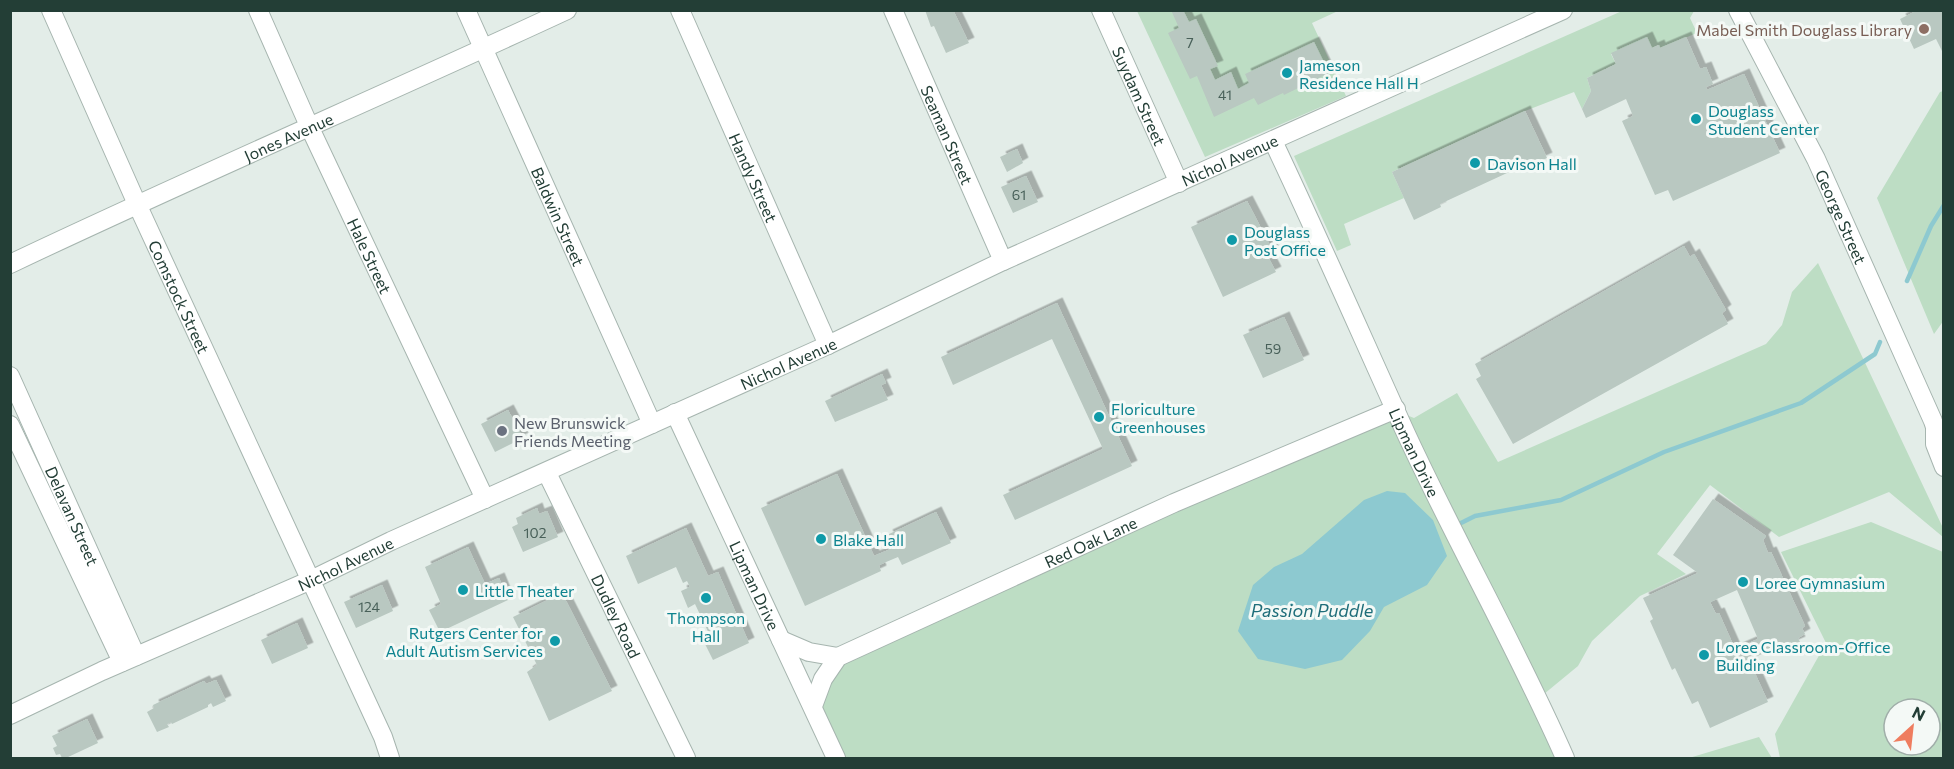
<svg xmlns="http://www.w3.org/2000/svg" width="1954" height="769" viewBox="0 0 1954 769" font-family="Commissioner,sans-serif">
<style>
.green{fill:#bdddc4;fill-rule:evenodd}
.water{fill:#8dc9d0}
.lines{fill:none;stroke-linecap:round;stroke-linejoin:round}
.stream{stroke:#8dc9d0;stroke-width:4.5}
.building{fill:#b9c8c1;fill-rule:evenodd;filter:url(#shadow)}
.minor-casing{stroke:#a6b5af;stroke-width:20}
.minor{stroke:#fff;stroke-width:18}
.education-dot{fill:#8d6e63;stroke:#f4f9f6;stroke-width:2}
.culture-dot{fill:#0f9aa8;stroke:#f4f9f6;stroke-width:2}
.worship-dot{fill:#6b7280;stroke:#f4f9f6;stroke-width:2}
.labels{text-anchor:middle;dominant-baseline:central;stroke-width:6;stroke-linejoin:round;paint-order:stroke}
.number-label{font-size:14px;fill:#486059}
.education-label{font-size:16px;fill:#785e54;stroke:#f4f9f6;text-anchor:end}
.culture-label{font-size:16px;fill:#0d838f;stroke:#f4f9f6;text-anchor:start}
.street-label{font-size:16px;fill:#233e36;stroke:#f4f9f6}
.worship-label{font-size:16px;fill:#5b616d;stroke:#f4f9f6;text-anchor:start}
.water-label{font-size:18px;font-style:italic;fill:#1e6d79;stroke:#f4f9f6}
</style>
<defs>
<filter id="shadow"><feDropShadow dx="5.5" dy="-5.5" stdDeviation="0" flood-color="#0004"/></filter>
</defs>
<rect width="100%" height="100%" fill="#e3ede8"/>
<!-- green -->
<path class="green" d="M1137,11H1338L1312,23L1346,96L1205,157Z
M1622,11H1694L1690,18L1697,33L1660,48L1658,45L1652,48L1611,54L1616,64L1587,78L1591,91L1582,109L1574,92L1525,111L1392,172L1404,198L1344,224L1351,245L1337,251L1294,156Z
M1943,91L1944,320L1934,334L1877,198L1940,92Z
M1818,263L1943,528V537L1889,492L1779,537L1710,485L1657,554L1686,574L1640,596L1592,641L1578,666L1544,694L1564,758H840L813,706L838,657L1399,412L1414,418L1457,393L1498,462L1766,344L1782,325L1792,292Z
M1871,522L1943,552V758H1780L1775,734L1826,643L1781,552ZM1894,709H1930V745H1894Z
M1759,737L1772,758H1689Z"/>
<!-- water -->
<path class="water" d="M1387,491L1405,493L1433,520L1447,556L1427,585L1384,607L1370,631L1342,660L1305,669L1258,659L1238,631L1253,585L1274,567L1302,554L1364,500Z"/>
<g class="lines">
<!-- stream -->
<path class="stream" d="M1907,281L1931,226L1944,205
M1461,523L1475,516L1561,500L1664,452L1801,403L1875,354L1880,342"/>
</g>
<!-- building -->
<path class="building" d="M925,10H953L969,43L946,53L934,26L931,27Z
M1171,10H1183L1189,22L1196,19L1218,66L1210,69L1215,80L1231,72L1238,89L1249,83L1245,74L1314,42L1329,73L1284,95L1283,93L1258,105L1254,98L1214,117L1197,76L1190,79L1168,33L1179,28Z
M1918,10H1944V55L1936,39L1914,49L1900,19Z
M1647,37L1652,48L1659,45L1660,48L1686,37L1700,69L1706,67L1713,84L1706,87L1707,90L1744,74L1780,153L1673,201L1668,190L1655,195L1622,121L1633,116L1626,99L1586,118L1582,109L1591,91L1587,78L1616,64L1611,53Z
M1525,111L1547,158L1521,170L1520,167L1440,204L1441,207L1414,220L1392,172Z
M1017,149L1023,163L1007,172L1000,157Z
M1026,176L1038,202L1013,213L1001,187Z
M1247,201L1274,253L1268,257L1276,272L1223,297L1191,227Z
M1684,246L1690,257L1694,254L1726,310L1722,313L1728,324L1513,444L1476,379L1481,376L1475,364Z
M1057,303L1132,466L1015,520L1003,495L1103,449L1052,339L953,385L941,357Z
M1284,317L1304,360L1263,378L1243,335Z
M882,374L886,383L881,385L888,400L835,422L825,401Z
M508,410L523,438L495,452L481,424Z
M837,474L874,556L893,548L887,535L936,512L951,543L902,565L898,557L879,565L881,571L805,606L761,508Z
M1713,499L1766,536L1763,540L1768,553L1771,552L1805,626L1802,628L1805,634L1798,638L1800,642L1779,651L1777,647L1749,660L1768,702L1710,728L1698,701L1692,704L1675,668L1672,670L1650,621L1653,619L1643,598L1698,573L1673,555ZM1737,590L1758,639L1735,649L1719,613L1716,614L1710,602Z
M537,508L539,514L547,511L558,537L523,552L512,527L518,524L516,518Z
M686,528L708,576L718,572L749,643L713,660L705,644L712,640L695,604L688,608L681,591L690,587L687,581L683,583L676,567L638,584L626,556Z
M468,547L485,584L499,578L508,600L440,632L429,610L441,604L425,567Z
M382,585L393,611L356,628L344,602Z
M562,593L612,691L549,721L527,672L537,665L513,617Z
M297,623L308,648L272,664L261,640Z
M216,680L226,701L213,707L211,703L208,705V707L172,724L171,722L167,724L169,727L157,732L147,712L154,708L153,705L204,681L206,684Z
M87,719L98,743L66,758H62L60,754L56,755L53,748L57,746L52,736Z"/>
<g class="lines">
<!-- minor casing -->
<g class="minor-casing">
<g id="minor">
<path id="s1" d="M51,10L137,204L383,737L390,758"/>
<path id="s2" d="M258,10L310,128L485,499"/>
<path id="s3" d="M466,10L652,424"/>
<path id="s4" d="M680,10L828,345"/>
<path id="s5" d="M893,10L1003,261"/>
<path id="s6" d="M1101,10L1179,183"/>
<path id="s7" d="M1738,10L1816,159L1933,421L1935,427L1944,433"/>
<path id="s8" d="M1273,141C1318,236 1360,332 1403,427C1454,539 1516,646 1565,758"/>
<path id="s9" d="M10,264C195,176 382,96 567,10"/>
<path id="s10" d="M10,376L136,656"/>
<path id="s11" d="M675,413L836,758"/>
<path d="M10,425L122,662"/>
<path d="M1935,427V444L1944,467"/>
<path id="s12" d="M547,473L686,758"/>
<path d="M781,640L809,652L838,657"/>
<path id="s13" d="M813,706L823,679L838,657L1174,503L1396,409"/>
<path id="s14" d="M10,715L102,671L311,580L391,541L828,345L1003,261L1563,10"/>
</g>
</g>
<!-- minor -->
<use href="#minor" class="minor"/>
</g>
<!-- markers -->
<circle class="education-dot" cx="1924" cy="29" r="6"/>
<g class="culture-dot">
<circle cx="1287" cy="73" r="6"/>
<circle cx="1696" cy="119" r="6"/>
<circle cx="1475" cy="163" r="6"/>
<circle cx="1232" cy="240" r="6"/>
<circle cx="1099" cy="417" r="6"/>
<circle cx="821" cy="539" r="6"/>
<circle cx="1743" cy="582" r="6"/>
<circle cx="463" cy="590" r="6"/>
<circle cx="706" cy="598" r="6"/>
<circle cx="555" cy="641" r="6"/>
<circle cx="1704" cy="655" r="6"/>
</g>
<circle class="worship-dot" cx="502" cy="431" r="6"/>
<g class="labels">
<!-- number labels -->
<g class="number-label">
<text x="1190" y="42">7</text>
<text x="1225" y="94">41</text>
<text x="1019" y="194">61</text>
<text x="1273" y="348">59</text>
<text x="535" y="532">102</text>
<text x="369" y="606">124</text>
</g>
<!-- education labels -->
<g class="education-label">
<text x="1912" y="29">Mabel Smith Douglass Library</text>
</g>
<!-- culture labels -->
<g class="culture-label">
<text x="1299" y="64">Jameson<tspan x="1299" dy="18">Residence Hall H</tspan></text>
<text x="1708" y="110">Douglass<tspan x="1708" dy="18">Student Center</tspan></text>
<text x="1487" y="163">Davison Hall</text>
<text x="1244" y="231">Douglass<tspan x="1244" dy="18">Post Office</tspan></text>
<text x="1111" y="408">Floriculture<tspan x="1111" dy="18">Greenhouses</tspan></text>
<text x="833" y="539">Blake Hall</text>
<text x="1755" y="582">Loree Gymnasium</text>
<text x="475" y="590">Little Theater</text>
<text x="706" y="617" text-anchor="middle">Thompson<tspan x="706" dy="18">Hall</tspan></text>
<text x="543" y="632" text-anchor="end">Rutgers Center for<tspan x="543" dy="18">Adult Autism Services</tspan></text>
<text x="1716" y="646">Loree Classroom-Office<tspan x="1716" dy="18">Building</tspan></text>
</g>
<!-- street labels -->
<g class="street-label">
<text stroke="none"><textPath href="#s6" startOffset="94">Suydam Street</textPath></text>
<text stroke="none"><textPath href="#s5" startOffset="136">Seaman Street</textPath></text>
<text stroke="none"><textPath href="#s9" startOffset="306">Jones Avenue</textPath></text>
<text stroke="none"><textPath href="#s14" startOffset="1340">Nichol Avenue</textPath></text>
<text stroke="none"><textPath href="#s4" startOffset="183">Handy Street</textPath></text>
<text stroke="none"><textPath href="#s3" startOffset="226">Baldwin Street</textPath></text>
<text stroke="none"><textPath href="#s7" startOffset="231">George Street</textPath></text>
<text stroke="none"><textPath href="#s2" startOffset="270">Hale Street</textPath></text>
<text stroke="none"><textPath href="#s1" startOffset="314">Comstock Street</textPath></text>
<text stroke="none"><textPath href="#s14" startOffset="854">Nichol Avenue</textPath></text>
<text stroke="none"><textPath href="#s8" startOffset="342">Lipman Drive</textPath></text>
<text stroke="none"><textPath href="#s10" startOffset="153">Delavan Street</textPath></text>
<text stroke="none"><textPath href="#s13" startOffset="333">Red Oak Lane</textPath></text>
<text stroke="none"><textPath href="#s14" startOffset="368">Nichol Avenue</textPath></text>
<text stroke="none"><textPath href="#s11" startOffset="190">Lipman Drive</textPath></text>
<text stroke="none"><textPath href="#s12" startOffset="159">Dudley Road</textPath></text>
</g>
<!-- worship labels -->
<g class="worship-label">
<text x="514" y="422">New Brunswick<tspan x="514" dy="18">Friends Meeting</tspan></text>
</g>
<!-- water labels -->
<g class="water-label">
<text x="1312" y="610">Passion Puddle</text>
</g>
</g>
<!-- border -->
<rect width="1954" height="769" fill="none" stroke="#233e36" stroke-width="24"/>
<!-- north arrow -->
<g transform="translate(1912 727) rotate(27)"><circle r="28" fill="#f4f9f6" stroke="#a0aea9" stroke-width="1.5"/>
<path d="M0-4.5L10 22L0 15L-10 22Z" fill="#ef7d5f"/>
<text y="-9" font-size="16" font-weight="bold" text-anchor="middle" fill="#233e36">N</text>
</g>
</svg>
